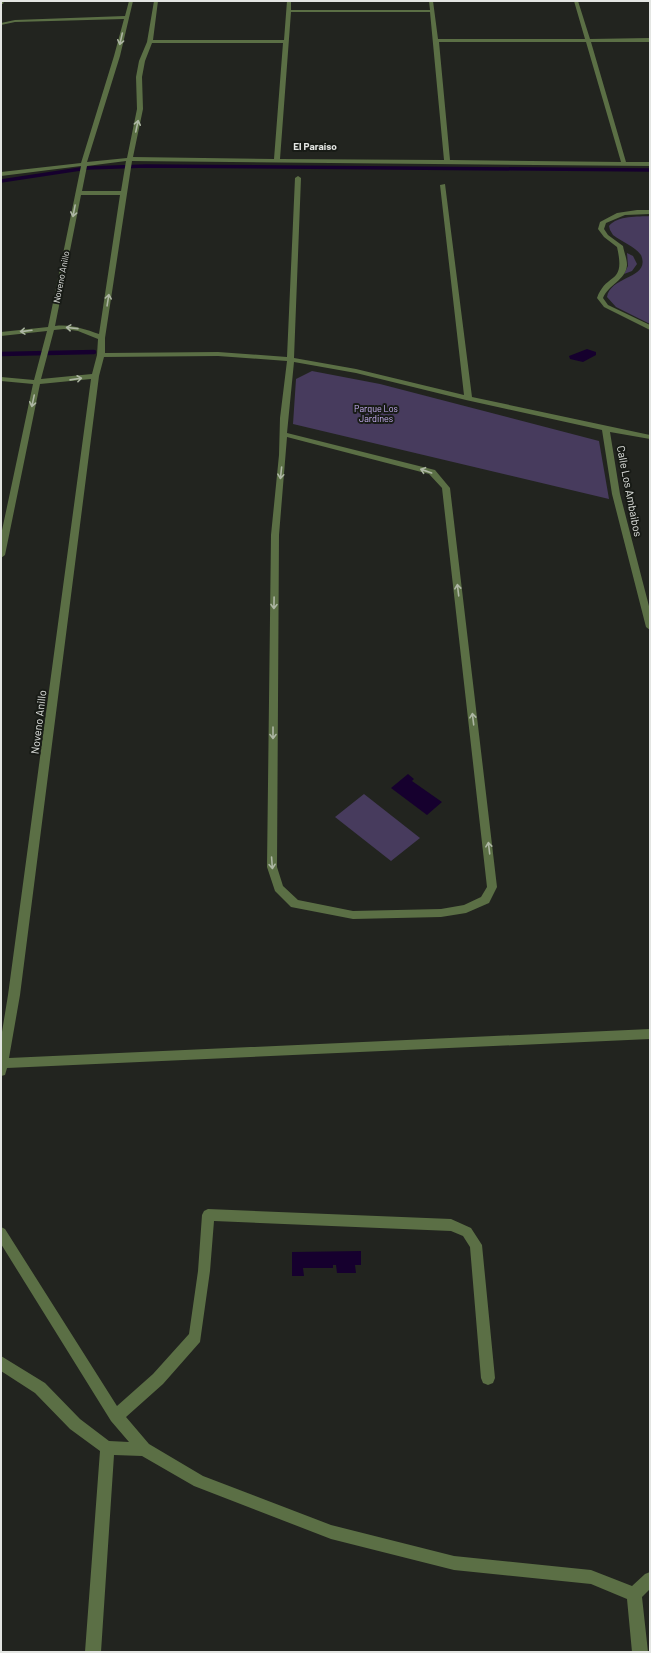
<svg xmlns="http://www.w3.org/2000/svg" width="651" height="1653" viewBox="0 0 651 1653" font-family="Barlow,sans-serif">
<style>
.green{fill:#473b5d}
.water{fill:#16002e}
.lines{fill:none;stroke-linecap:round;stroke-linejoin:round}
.stream-far1{stroke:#16002e;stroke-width:3.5}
.stream{stroke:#16002e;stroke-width:4.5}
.minor{fill:#5b6f45;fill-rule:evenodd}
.oneway{stroke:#adb6a3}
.labels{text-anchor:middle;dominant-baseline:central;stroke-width:4;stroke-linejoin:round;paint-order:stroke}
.far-street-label{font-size:9px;fill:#e3e5e2;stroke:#181b16}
.far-park-label{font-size:9px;fill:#c8b1f5;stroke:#181b16}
.far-neighbourhood-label{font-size:10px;font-weight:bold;fill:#e3e5e2;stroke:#181b16}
.street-label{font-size:11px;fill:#e3e5e2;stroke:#181b16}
</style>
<rect width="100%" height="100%" fill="#22241f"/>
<!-- green -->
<path class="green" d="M650,216V324L616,307L607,297C611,275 651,279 641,255C634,246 622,242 613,235L610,230L609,226C618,215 638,217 650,216Z
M627,253L633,256L637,264L632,271L624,274L628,266Z
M312,371L380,384L599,441L609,499L293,424L296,379Z
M364,794L420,838L391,861L335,817Z"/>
<!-- water -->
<path class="water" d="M587,349L596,352V355L583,362L570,359L569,356Z
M408,774L414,779L412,781L442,802L427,815L391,788Z
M361,1251V1265H355L356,1273H337L336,1265H333V1268H303L304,1276H292V1252Z"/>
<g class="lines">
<!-- stream-far1 -->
<path class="stream-far1" d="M1,181L87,168L146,166L650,170"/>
<!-- stream -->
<path class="stream" d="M1,354L94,352"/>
<!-- minor -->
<path class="minor" d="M1,1H4L3,4H1Z
M129,1H133L120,56L87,162L127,158L137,109L136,77L139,61L147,42L154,1H158L153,40H284L287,1H291V10H430L429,1H433L438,39H585L574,1H578L590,39L650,38V42H591L626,162H650V166L132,161L105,338V353L218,352L287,357L295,178L298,176L301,178L294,358L356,369L464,395L440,185L445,184L472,397L650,435V439L610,432L620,494L650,610V630L646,627L612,494L602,430L466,400L356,373L294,362L287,433L435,470L450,488L497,887L489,903L466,913L441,917L353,919L291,907L275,891L267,867L271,535L279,455L280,418L287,361L218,356L104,357L99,376L20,995L9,1058L650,1029V1039L7,1068L5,1075L1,1076V1038L8,995L91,379L40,384L5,555L1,558V535L33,384L1,381V377L34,380L47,331L1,336V332L48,327L81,166L1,176V172L81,163L114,56L124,19L15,22L1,25V23L15,20L125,16ZM291,12H430L444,160L280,159ZM439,42H586L621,162L450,160ZM152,43H283L274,159L133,157L143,109L142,77L145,61ZM126,161L121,191H82L87,166ZM81,195H120L99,334C84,329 71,324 55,326ZM64,329L78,331L98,339L97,355L92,374L41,379L54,330ZM287,437L429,474L442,488L487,887L481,897L464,905L441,909L353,911L298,900L283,886L277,867L279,535Z
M637,210H650V214L625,215L606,223L604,229L608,235L623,246C624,252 627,259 627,265C626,280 608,285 603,298L608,305L650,325V330L604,307L597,298C607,271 626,286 617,247L604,237L598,229L600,222L617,213Z
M208,1209L451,1219L471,1228L482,1245L495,1378L493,1383L488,1385L483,1383L481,1378L470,1247L463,1236L451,1231L214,1221L210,1271L200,1342L163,1384L126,1417L149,1444L203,1476L331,1525L454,1556L591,1570L632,1586L645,1574L650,1572V1589L642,1597L648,1652H632L627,1599L591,1584L454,1570L331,1539L194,1486L142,1456L114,1455L101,1652H85L100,1451L70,1429L35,1393L1,1371V1356L45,1383L80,1419L109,1441L129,1442L111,1421L1,1244V1227L5,1229L117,1406L153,1374L189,1334L198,1271L202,1215L204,1211Z"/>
</g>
<!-- one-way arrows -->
<defs><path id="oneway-shaft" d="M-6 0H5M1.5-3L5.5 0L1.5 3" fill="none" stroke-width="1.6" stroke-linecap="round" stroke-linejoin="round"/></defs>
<g class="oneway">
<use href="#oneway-shaft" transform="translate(121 39) rotate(103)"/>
<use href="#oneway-shaft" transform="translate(137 126) rotate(-78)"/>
<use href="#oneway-shaft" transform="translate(74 211) rotate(101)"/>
<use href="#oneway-shaft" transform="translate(108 300) rotate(-81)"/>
<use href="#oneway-shaft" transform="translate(72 328) rotate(-174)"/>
<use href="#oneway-shaft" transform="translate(26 331) rotate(173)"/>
<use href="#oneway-shaft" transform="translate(76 379) rotate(-8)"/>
<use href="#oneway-shaft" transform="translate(33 401) rotate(102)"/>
<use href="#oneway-shaft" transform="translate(426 471) rotate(-161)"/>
<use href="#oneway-shaft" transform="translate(281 473) rotate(96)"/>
<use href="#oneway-shaft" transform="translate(458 590) rotate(-97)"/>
<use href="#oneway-shaft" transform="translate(274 603) rotate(91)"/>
<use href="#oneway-shaft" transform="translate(473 719) rotate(-97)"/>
<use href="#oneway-shaft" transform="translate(273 733) rotate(90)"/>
<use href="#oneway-shaft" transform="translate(489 848) rotate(-97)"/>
<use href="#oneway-shaft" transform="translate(272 863) rotate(86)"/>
</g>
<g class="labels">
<!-- far-street labels -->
<g class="far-street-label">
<text transform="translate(61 277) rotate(-79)">Noveno Anillo</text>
</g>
<!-- far-park labels -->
<g class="far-park-label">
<text x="376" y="408">Parque Los<tspan x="376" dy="10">Jardines</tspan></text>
</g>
<!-- far-neighbourhood labels -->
<g class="far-neighbourhood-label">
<text x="315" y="146">El Paraíso</text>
</g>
<!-- street labels -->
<g class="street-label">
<text transform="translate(630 491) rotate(79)">Calle Los Ambaibos</text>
<text transform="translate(38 722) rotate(-83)">Noveno Anillo</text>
</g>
</g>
<!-- border -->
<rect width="651" height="1653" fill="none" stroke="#e3e5e2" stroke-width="4"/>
</svg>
